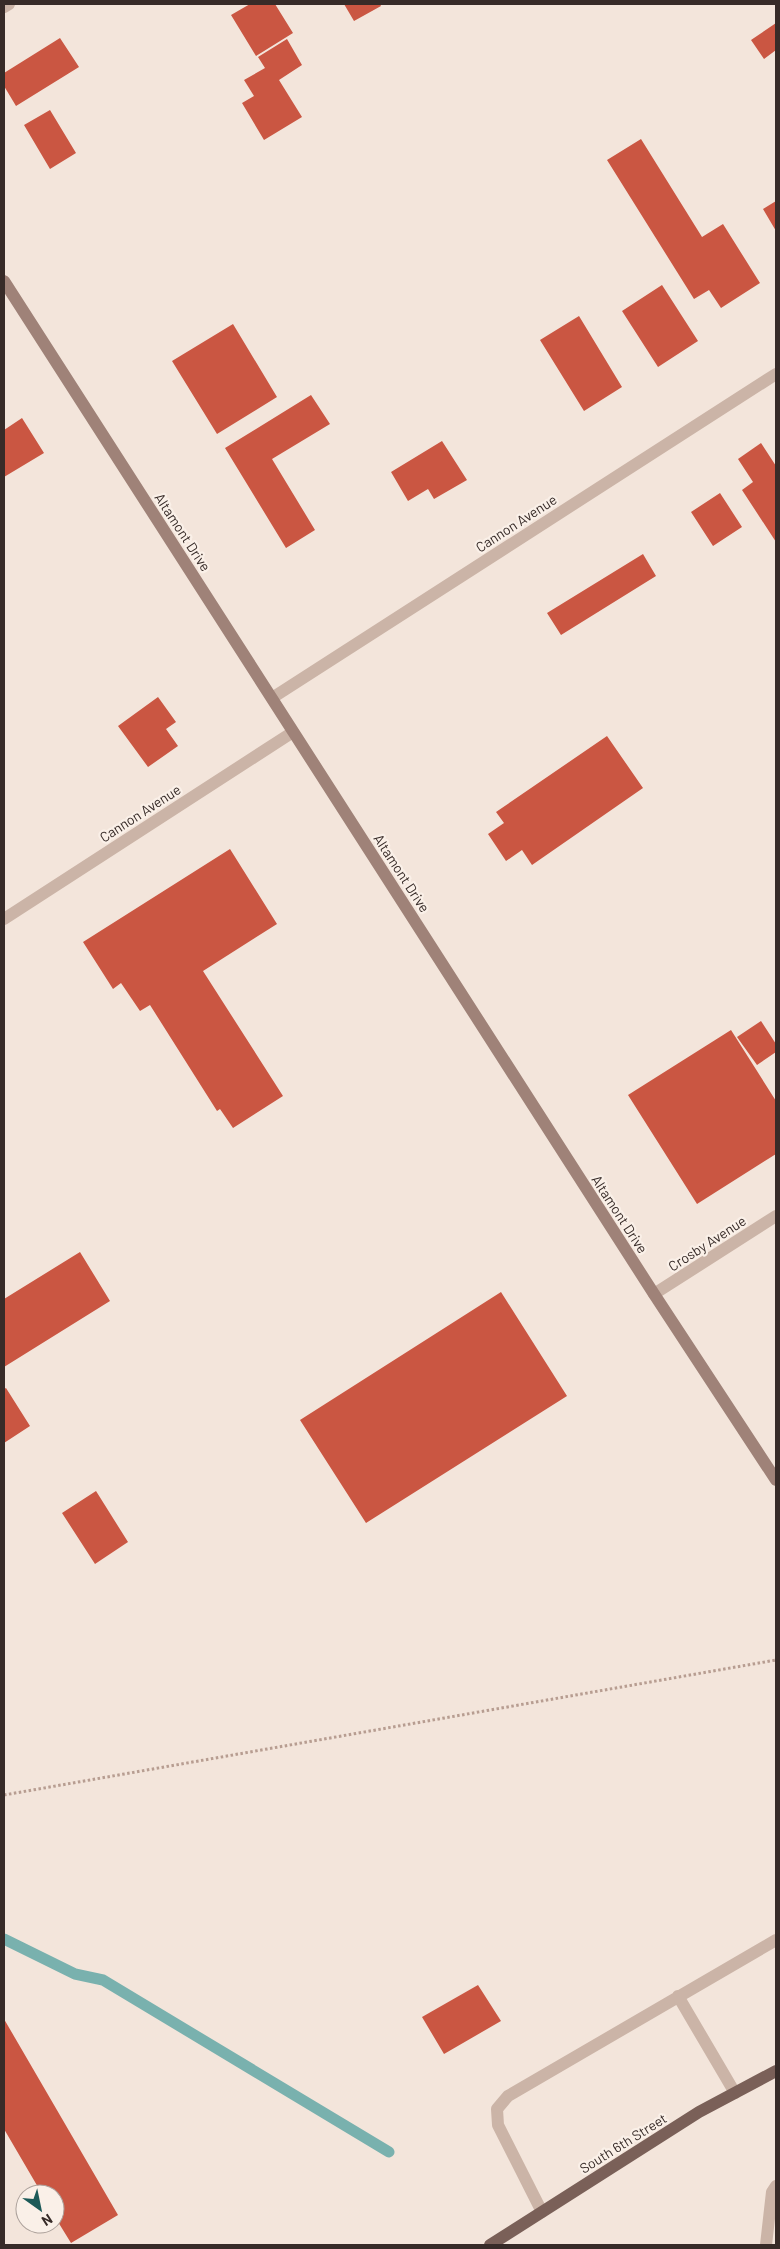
<svg xmlns="http://www.w3.org/2000/svg" width="780" height="2249" viewBox="0 0 780 2249" font-family="Barlow,sans-serif">
<style>
.lines{fill:none;stroke-linecap:round;stroke-linejoin:round}
.stream{stroke:#79b1ae;stroke-width:11}
.building{fill:#ca5642}
.path{stroke:#b79d91;stroke-width:3;stroke-dasharray:2.5 2.5;stroke-linecap:butt}
.service{stroke:#cbb4a7;stroke-width:12}
.minor{stroke:#cbb4a7;stroke-width:12}
.tertiary{stroke:#cbb4a7;stroke-width:12}
.secondary{stroke:#9f8278;stroke-width:12}
.primary{stroke:#7a6058;stroke-width:12}
.labels{text-anchor:middle;dominant-baseline:central;stroke-width:4.5;stroke-linejoin:round;paint-order:stroke}
.street-label{font-size:14px;fill:#372b28;stroke:#faf0e8}
</style>
<rect width="100%" height="100%" fill="#f3e5db"/>
<g class="lines">
<!-- stream -->
<path class="stream" d="M4,1939L75,1974L103,1980L389,2152"/>
</g>
<!-- building -->
<path class="building" d="M250,4H275L293,33L256,56L231,15Z
M344,4H380L381,6L354,21Z
M776,23V50L764,59L751,40Z
M60,38L79,67L16,106L4,86V73Z
M287,39L302,65L279,80L302,117L264,140L242,103L254,96L244,80L265,68L258,57Z
M50,110L76,153L50,169L24,125Z
M641,139L702,237L723,224L760,283L721,308L709,290L694,299L607,160Z
M776,201V231L763,209Z
M662,285L698,341L658,367L622,311Z
M579,316L622,387L584,411L540,340Z
M233,324L277,397L217,434L172,361Z
M311,395L330,424L272,459L315,530L286,548L225,448Z
M22,418L44,453L4,477V430Z
M442,441L467,480L434,499L428,489L408,501L391,472Z
M761,443L776,466V542L742,490L753,482L738,459Z
M720,493L742,527L713,546L691,512Z
M643,554L656,576L561,635L547,613Z
M158,697L176,722L166,729L178,746L148,767L118,726Z
M607,736L643,788L532,865L522,850L506,861L488,834L504,823L496,812Z
M230,849L277,924L203,971L283,1096L233,1128L220,1109L217,1111L150,1005L140,1011L121,983L113,989L83,942Z
M761,1021L776,1044V1052L757,1065L737,1037Z
M731,1030L776,1101V1154L697,1204L628,1095Z
M80,1252L110,1301L4,1367V1299Z
M501,1292L567,1396L366,1523L300,1420Z
M6,1388L30,1426L4,1443V1389Z
M96,1491L128,1542L95,1564L62,1513Z
M478,1985L501,2021L444,2054L422,2017Z
M4,2019L118,2215L71,2243L55,2217V2194H42L4,2129Z"/>
<g class="lines">
<!-- path -->
<path class="path" d="M4,1795L776,1660"/>
<!-- service -->
<path class="service" d="M678,1996L735,2093
M542,2212L498,2125L497,2109L508,2096L776,1940
M766,2245L772,2192L776,2186"/>
<!-- minor -->
<path class="minor" d="M272,698L776,374
M4,919L293,732"/>
<!-- tertiary -->
<path class="tertiary" d="M4,7L9,4
M654,1294L776,1216"/>
<!-- secondary -->
<path class="secondary" d="M4,281L654,1294L776,1480"/>
<!-- primary -->
<path class="primary" d="M490,2245L699,2112L776,2071"/>
</g>
<g class="labels">
<!-- street labels -->
<g class="street-label">
<text transform="translate(516 523) rotate(-33)">Cannon Avenue</text>
<text transform="translate(183 532) rotate(57)">Altamont Drive</text>
<text transform="translate(140 813) rotate(-33)">Cannon Avenue</text>
<text transform="translate(402 873) rotate(57)">Altamont Drive</text>
<text transform="translate(620 1214) rotate(57)">Altamont Drive</text>
<text transform="translate(707 1243) rotate(-33)">Crosby Avenue</text>
<text transform="translate(623 2143) rotate(-32)">South 6th Street</text>
</g>
</g>
<!-- border -->
<rect width="780" height="2249" fill="none" stroke="#372b28" stroke-width="10"/>
<!-- north arrow -->
<g transform="translate(40 2209) rotate(147)"><circle r="24" fill="#faf0e8" stroke="#aca19b"/>
<path d="M0-4L9 19L0 12L-9 19Z" fill="#1c5a58"/>
<text y="-8" font-size="14" font-weight="bold" text-anchor="middle" fill="#372b28">N</text>
</g>
</svg>
